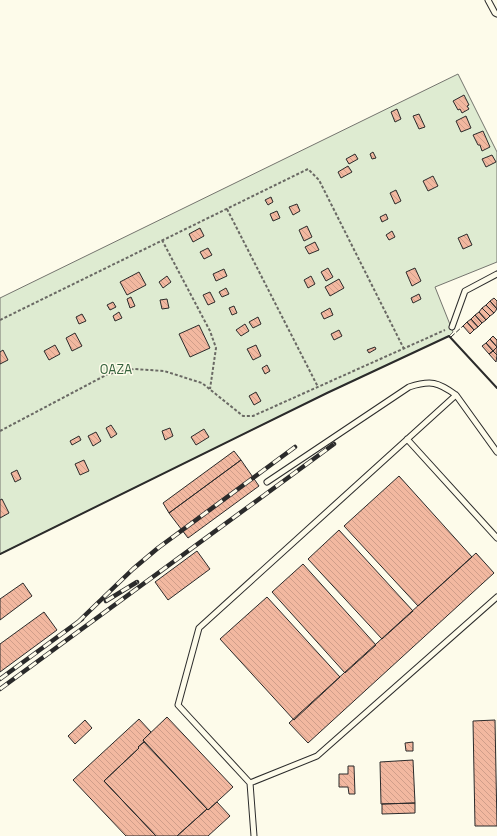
<svg xmlns="http://www.w3.org/2000/svg" width="497" height="836" viewBox="0 0 497 836" font-family="'Space Grotesk',sans-serif">
<style>
.garden{fill:#deebd1;stroke:#74746e}
.building{fill:url(#building-back-hatch);stroke:#2b2b2b}
.lines{fill:none;stroke-linecap:round;stroke-linejoin:round}
.service-casing{stroke:#2b2b2b;stroke-width:7}
.path{stroke:#6a6964;stroke-width:2;stroke-dasharray:3 2;stroke-linecap:butt}
.service{stroke:#fdfbea;stroke-width:5}
.rail-casing{stroke:#2b2b2b;stroke-width:4.5}
.rail{stroke:#fdfbea;stroke-width:3;stroke-dasharray:9;stroke-linecap:butt}
.fence{stroke:#2b2b2b;stroke-width:1;stroke-dasharray:5 2;stroke-linecap:butt}
.wall{stroke:#2b2b2b;stroke-width:2}
.labels{text-anchor:middle;dominant-baseline:central;stroke-width:3;stroke-linejoin:round;paint-order:stroke}
.park-label{font-size:13px;fill:#34623c;stroke:#fdfbea}
</style>
<defs>
<pattern id="building-back-hatch" width="6" height="6" patternUnits="userSpaceOnUse"><rect width="6" height="6" fill="#f2b8a0"/><path d="M-1 5l2 2M0 0l6 6M5-1l2 2" fill="none" stroke="#d09e8a"/></pattern>
</defs>
<rect width="100%" height="100%" fill="#fdfbea"/>
<!-- garden -->
<path class="garden" d="M458,74L497,152V262L435,287L453,332L449,336L327,393L0,554V298Z"/>
<!-- building -->
<path class="building" d="M464,95L469,105L467,106L469,109L462,113L460,109L458,110L453,101Z
M397,109L401,119L395,122L391,112Z
M419,114L425,127L419,129L413,116Z
M466,116L471,128L461,132L456,121Z
M483,131L490,147L482,151L480,145H478L473,135Z
M373,152L376,158L372,159L370,154Z
M355,154L358,159L349,164L346,159Z
M492,155L496,162L486,167L482,159Z
M348,166L352,172L341,178L338,172Z
M433,176L438,186L428,191L423,181Z
M396,190L401,201L395,204L390,193Z
M271,197L273,202L268,205L265,200Z
M297,204L300,211L293,215L289,207Z
M277,211L280,218L273,221L270,214Z
M386,214L388,219L382,222L380,217Z
M307,226L312,237L304,241L299,230Z
M200,228L204,236L193,242L189,234Z
M392,231L395,237L389,240L386,235Z
M467,234L472,245L463,249L458,238Z
M315,242L319,250L309,254L305,247Z
M208,248L212,255L204,259L200,252Z
M328,268L333,277L326,281L321,272Z
M415,268L421,281L412,286L406,272Z
M224,269L227,276L216,281L213,274Z
M139,272L146,285L127,295L120,282Z
M167,276L171,282L163,288L159,282Z
M311,276L315,284L308,288L304,280Z
M339,279L344,288L330,296L325,287Z
M226,288L229,294L222,297L219,292Z
M210,292L215,302L208,305L203,295Z
M419,294L421,299L413,303L411,298Z
M131,297L135,306L130,308L127,299Z
M494,298L497,301V309L490,301Z
M167,299L169,308L162,309L160,300Z
M490,301L497,309L494,313L486,305Z
M113,302L116,307L110,310L107,305Z
M486,305L494,313L490,316L482,308Z
M234,306L237,313L232,315L229,308Z
M330,308L333,315L324,319L321,313Z
M482,308L490,316L486,320L479,312Z
M119,312L122,318L115,321L113,316Z
M479,312L486,320L482,323L475,315Z
M82,314L86,321L79,324L76,317Z
M475,315L482,323L478,327L471,319Z
M258,317L261,324L253,328L249,322Z
M471,319L478,327L474,330L467,322Z
M467,322L474,330L470,334L463,326Z
M245,324L249,331L241,336L236,330Z
M199,325L210,348L190,357L179,334Z
M339,330L342,336L334,340L331,334Z
M75,333L82,346L72,351L66,338Z
M493,336L497,340V347L490,339Z
M490,339L497,347L493,351L486,343Z
M486,343L493,351L489,354L482,346Z
M55,345L60,354L49,360L44,351Z
M256,345L261,356L253,360L247,349Z
M375,347L376,349L369,353L367,350Z
M497,347V355L493,351Z
M3,350L8,360L0,364V352Z
M493,351L497,355L496,362L489,354Z
M267,365L270,371L265,374L262,368Z
M256,392L261,401L254,405L249,396Z
M111,425L117,434L111,438L106,428Z
M170,428L173,436L165,440L162,431Z
M204,429L209,437L196,445L191,437Z
M96,432L101,441L93,446L88,436Z
M79,436L81,440L72,445L70,441Z
M234,451L241,460L169,513L163,503Z
M84,460L89,471L80,475L75,464Z
M241,460L259,486L188,538L169,513Z
M17,470L21,479L15,482L11,473Z
M399,476L472,557L418,606L344,526Z
M2,499L9,513L0,518V500Z
M339,530L413,611L382,639L308,559Z
M197,551L210,569L168,600L155,582Z
M476,553L494,573L308,743L289,723Z
M303,564L376,645L345,673L272,592Z
M23,583L32,596L0,620V599Z
M267,597L340,677L294,720L220,639Z
M44,612L57,630L0,672V644Z
M167,717L233,787L208,810L143,740Z
M139,719L151,732L143,740L144,742L138,747L139,748L104,781L156,836H126L73,780Z
M85,720L92,728L75,744L68,736Z
M495,720L497,826H475L473,721Z
M144,742L207,809L177,836H156L104,781L139,748L138,747Z
M413,742V751H406L405,743Z
M413,760L415,803L381,804L380,762Z
M348,766H354L355,794H349L348,787H339V774H348Z
M217,802L230,816L208,836H177L207,809L208,810Z
M415,803V813L382,814V804Z"/>
<g class="lines">
<!-- service casing -->
<g class="service-casing">
<path id="service" d="M488,0L495,13L497,14
M452,327L465,291L497,274
M407,439L497,538
M267,482L409,387C431,380 438,382 456,395
M250,783L317,756L497,597
M254,836L250,783L178,705L199,628L456,395L497,452"/>
</g>
<!-- path -->
<path class="path" d="M227,209L318,387
M162,240L210,331L216,348L210,389
M0,320L308,169L319,180L404,349
M0,431L108,374L134,369L164,371L202,383L243,416H253L445,330"/>
<!-- service -->
<use href="#service" class="service"/>
<!-- rail casing -->
<g class="rail-casing">
<path id="rail" d="M106,601L137,582
M78,622L133,569L158,548L295,447
M0,679L82,619
M0,689L334,444"/>
</g>
<!-- rail -->
<use href="#rail" class="rail"/>
<!-- fence -->
<path class="fence" d="M451,337L463,326"/>
<!-- wall -->
<path class="wall" d="M0,554L327,393L449,336L497,388"/>
</g>
<g class="labels">
<!-- park labels -->
<g class="park-label">
<text x="116" y="369">OAZA</text>
</g>
</g>
</svg>
